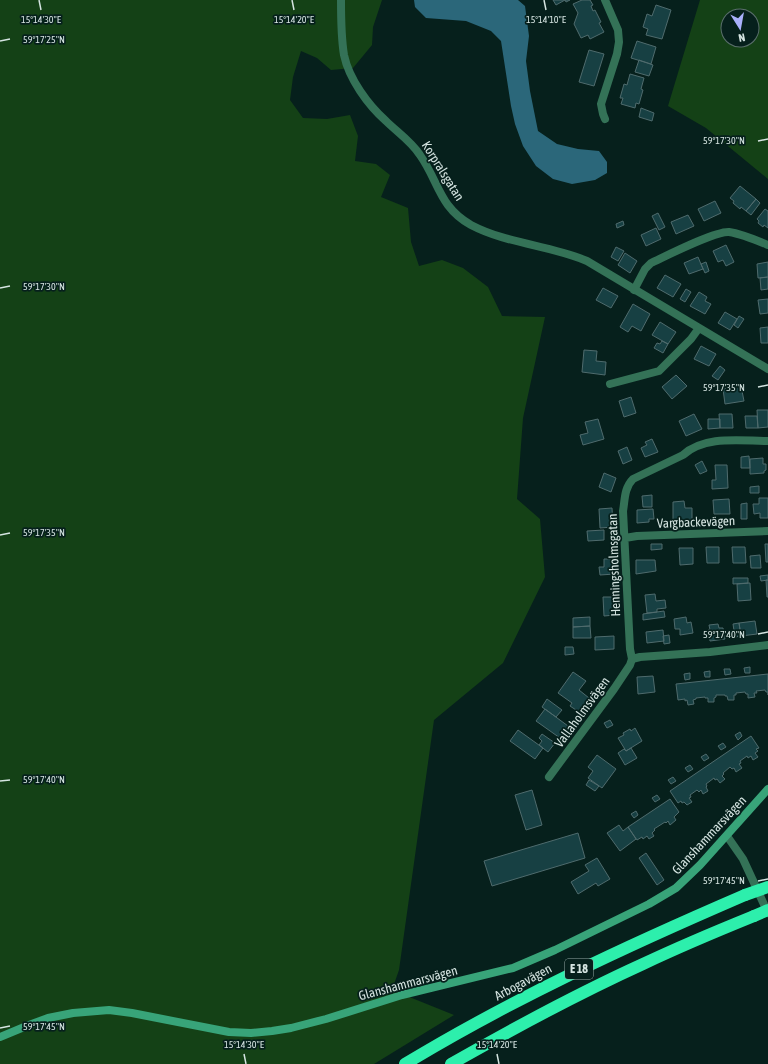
<svg xmlns="http://www.w3.org/2000/svg" width="768" height="1064" viewBox="0 0 768 1064" font-family="'Asap Condensed',sans-serif">
<style>
.green{fill:#144116;fill-rule:evenodd}
.water{fill:#2b677a}
.building{fill:#174043;stroke:#4f6b6d}
.lines{fill:none;stroke-linecap:round;stroke-linejoin:round}
.street{stroke:#347257;stroke-width:8}
.secondary{stroke:#38a479;stroke-width:8}
.highway{stroke:#2defac;stroke-width:12}
.highway-bridge{stroke:#2defac;stroke-width:12}
.ticks{fill:none;stroke:#d5e4e1;stroke-width:1.5}
.labels{text-anchor:middle;dominant-baseline:central;stroke-width:3.5;stroke-linejoin:round;paint-order:stroke}
.shield{fill:#06201c;stroke:#97a9a6;stroke-width:1}
.shield-label{font-size:12px;font-weight:bold;fill:#d5e4e1}
.street-label{font-size:13px;fill:#d5e4e1;stroke:#06201c}
.ticks-label{font-size:10px;text-anchor:middle;fill:#d5e4e1;stroke:#06201c;stroke-width:3.5;stroke-linejoin:round;paint-order:stroke}
</style>
<rect width="100%" height="100%" fill="#06201c"/>
<!-- green -->
<path class="green" d="M0,0H382L373,27L372,45L353,68L331,70L317,58L301,51L293,77L290,100L303,118L327,119L350,115L358,136L355,161L376,164L390,175L381,197L408,208L411,242L419,266L442,260L463,268L488,287L502,316L545,317L523,418L517,499L540,519L545,577L503,663L434,720L399,970L392,990L454,1015L374,1064H0Z
M700,0H768V179L706,128L668,106ZM728,16H752V40H728Z"/>
<!-- water -->
<path class="water" d="M414,0H518L525,6L529,36L526,61L530,91L538,131L557,144L578,149L599,151L607,162V173L595,180L572,184L553,179L536,166L523,146L515,124L511,106L501,41L491,31L466,21L426,18L415,7Z"/>
<!-- building -->
<path class="building" d="M553,0H570L566,2L565,0L556,5Z
M582,0H590L593,5L591,6L593,11L595,10L601,22L599,23L604,32L590,39L588,35L581,38L574,24L578,13L573,4Z
M656,5L671,10L662,39L646,35L648,29L643,27L647,14L652,16Z
M637,41L656,47L651,64L631,58Z
M589,50L604,54L594,86L579,82Z
M639,60L653,65L649,76L635,72Z
M630,74L644,78L641,89L643,90L639,104L636,103L635,108L621,104L623,98H620L624,84L627,85Z
M641,108L654,113L652,121L639,117Z
M740,186L756,199L746,211L741,207L740,209L733,203L734,201L730,198Z
M756,199L760,203L751,215L746,211Z
M715,201L721,213L704,221L698,209Z
M765,209L768,211V228L764,225L763,227L758,223L759,221L757,219Z
M658,213L665,227L659,230L652,216Z
M688,215L694,226L676,234L671,222Z
M623,221L624,225L617,228L616,224Z
M656,228L661,239L646,246L641,235Z
M726,245L734,262L726,266L723,260L718,262L713,251Z
M616,247L624,251L618,261L611,257Z
M625,253L637,261L630,273L618,265Z
M698,257L703,269L689,274L684,263Z
M706,262L709,271L705,273L701,264Z
M768,262V277L758,278L757,264Z
M665,275L681,284L673,297L657,288Z
M768,277V289L761,290L760,278Z
M603,288L618,296L611,308L596,300Z
M686,289L691,292L685,302L680,299Z
M699,292L707,297L705,301L711,304L705,314L690,306Z
M768,299V313L760,314L758,300Z
M633,304L650,314L641,331L632,326L628,332L620,327Z
M725,312L737,319L730,330L718,323Z
M739,316L744,319L738,328L734,325Z
M660,322L676,332L668,344L652,335Z
M768,327V343H761L760,328Z
M662,341L668,344L663,353L654,348L657,343L660,344Z
M701,346L716,354L709,366L694,359Z
M584,350L597,351L596,361L606,362L605,375L582,372Z
M720,366L725,370L718,380L712,376Z
M676,375L687,386L672,399L662,387Z
M741,386L744,401L725,404L723,389Z
M631,397L636,413L624,417L619,401Z
M757,410H768V427L758,428Z
M694,414L702,429L686,436L679,421Z
M719,414H732L733,428H720Z
M745,416H757L758,428H746Z
M598,419L604,439L583,445L580,435L588,433L585,422Z
M708,419H720V428L708,429Z
M652,439L658,452L645,457L641,448L647,445L645,442Z
M627,447L632,460L623,464L618,451Z
M749,456L750,468H741V457Z
M763,458V464H766V470L764,471V473L750,474V459Z
M702,461L707,471L700,474L695,465Z
M715,465H727L728,488L712,489V480H716Z
M604,473L616,478L611,492L599,487Z
M759,486V493H750V487Z
M652,495V507H643L642,496Z
M759,498H768V518H760V513L754,514L753,504H759Z
M729,499L730,514H714L713,500Z
M684,501L685,508H692V520L673,521V502Z
M747,503V519H741V504Z
M612,508L613,527L600,528L599,509Z
M653,509L654,519H649V522L637,523V510Z
M604,530V540L588,541L587,531Z
M651,544H662V549L651,550Z
M765,544H768V562H766Z
M706,547H719V563H707Z
M732,547H745L746,563H733Z
M679,548H693V564L680,565Z
M760,555L761,568H751L750,556Z
M604,559H615V574L600,575L599,567H604Z
M636,560H655L656,571L636,574Z
M768,575V580L761,581L760,576Z
M733,578H748V583L733,584Z
M766,580H768V597H767Z
M750,583L751,600L738,601L737,584Z
M655,594L656,601L665,600L666,608L657,609V612L647,613L645,595Z
M603,597H614L615,615L604,616Z
M664,611L665,617L643,620V614Z
M590,617V626L573,627V618Z
M686,617L687,623L691,622L693,633L680,635V629H675L674,619Z
M755,621L757,634L741,636L739,623Z
M739,623L741,636L735,637L733,624Z
M718,624L719,628H723L725,639L710,641L708,630H710L709,625Z
M590,626L591,638H573V627Z
M663,630L664,641L647,643L646,632Z
M669,635L670,643L664,644L663,636Z
M614,636V649L595,650V637Z
M565,647H573L574,654L565,655Z
M750,667V673H745L744,668Z
M724,669H730L731,674L725,675Z
M710,671V677H705L704,672Z
M573,672L586,681L579,690L589,698L579,712L570,706L572,703L558,693Z
M690,673V679L685,680L684,674Z
M768,674V695V692H766L765,690L756,691L757,693H754L755,697L748,698V694H746L745,692L736,693V695H734V700H728L727,696H725V695H716V697L714,698V702H708V698H705V697L696,698V699L693,700L694,704L688,705L687,700L685,701V699L678,700L676,684Z
M653,676L655,692L638,694L637,677Z
M547,699L562,710L556,717L542,707Z
M545,709L568,726L560,738L536,721Z
M610,720L613,725L607,728L604,723Z
M635,728L642,741L626,751L618,738L624,735L623,733L630,729L631,731Z
M518,730L543,748L535,759L510,741Z
M740,732L742,736L738,740L735,735Z
M542,734L555,743L548,752L539,745L542,741L539,738Z
M751,736L759,748L756,749L758,751L755,753L758,757L753,760L751,756L748,758L747,756L740,761L741,763L739,764L742,768L736,772L734,768L732,769L730,767L723,773L724,774L722,776L725,779L720,783L717,779L715,780L714,778L706,784L707,786L706,787L708,791L703,794L701,790L699,792L697,790L690,795L691,797L689,798L692,802L687,805L684,802L682,803L681,801L678,803L670,791Z
M723,743L726,747L721,750L718,746Z
M631,748L637,758L625,765L618,753L624,749L626,751Z
M706,754L709,758L704,761L701,757Z
M597,755L616,769L602,788L588,778L593,771L588,767Z
M690,765L693,769L688,772L685,768Z
M673,777L676,781L671,784L668,780Z
M589,780L599,786L595,791L586,785Z
M532,790L542,825L526,830L515,795Z
M657,795L660,799L655,802L652,798Z
M670,799L679,812L674,817L676,820L670,825L668,821L666,823L665,822L654,829L655,830L652,833L654,836L649,839L647,836L643,839L642,837L637,840L628,827Z
M636,811L638,815L634,818L631,814Z
M619,825L623,831L628,827L636,839L620,851L607,833Z
M578,833L585,858L492,886L484,861Z
M646,853L664,880L657,885L639,858Z
M597,858L610,879L598,886L596,883L578,894L571,882L589,871L585,865Z"/>
<g class="lines">
<!-- street -->
<path class="street" d="M341,0C341,18 341,37 344,55C349,79 368,105 386,121C397,132 411,141 420,155C439,182 439,207 471,225C507,244 550,245 587,261L768,369
M605,0L618,30L619,42L617,54L601,104L603,114L605,119
M634,290L645,269L651,263C666,256 715,231 729,232C742,234 756,240 768,245
M610,384L659,371L691,339L699,328
M768,441C741,441 705,435 683,455L633,479C624,488 625,500 623,511L630,649L632,659L640,657L710,652L768,645
M625,538L637,536L768,531
M549,777L614,689L630,665L632,659
M727,836L743,859L768,913"/>
<!-- secondary -->
<path class="secondary" d="M0,1037L29,1025L48,1018L73,1013L109,1010L132,1013L229,1032L251,1033L272,1031L291,1028L326,1019L402,995L513,968L555,950L649,904L676,888L700,865L768,789"/>
<!-- highway -->
<path class="highway" d="M405,1064C514,998 629,945 745,895
M451,1064C514,1028 577,994 643,964C679,947 717,931 754,916"/>
<!-- highway-bridge -->
<path class="highway-bridge" d="M745,895L768,887
M754,916L768,910"/>
</g>
<!-- ticks -->
<path class="ticks" d="M39,0L41,10M292,0L294,10M544,0L546,10M0,41L10,39M758,141L768,139M0,288L10,286M758,387L768,385M0,535L10,533M758,634L768,632M0,781L10,780M758,881L768,879M0,1028L10,1026M244,1054L246,1064M497,1054L499,1064"/>
<g class="labels">
<!-- shield labels -->
<rect class="shield" x="565" y="959" width="28" height="20" rx="3"/>
<g class="shield-label">
<text x="579" y="969">E 18</text>
</g>
<!-- street labels -->
<g class="street-label">
<text transform="translate(443 171) rotate(58)">Korpralsgatan</text>
<text transform="translate(696 522) rotate(-2)">Vargbackevägen</text>
<text transform="translate(614 565) rotate(-92)">Henningsholmsgatan</text>
<text transform="translate(582 712) rotate(-54)">Vallaholmsvägen</text>
<text transform="translate(709 835) rotate(-47)">Glanshammarsvägen</text>
<text transform="translate(523 982) rotate(-28)">Arbogavägen</text>
<text transform="translate(408 983) rotate(-15)">Glanshammarsvägen</text>
</g>
</g>
<g class="ticks-label">
<text x="41" y="23">15°14'30"E</text>
<text x="294" y="23">15°14'20"E</text>
<text x="546" y="23">15°14'10"E</text>
<text x="44" y="43">59°17'25"N</text>
<text x="724" y="144">59°17'30"N</text>
<text x="44" y="290">59°17'30"N</text>
<text x="724" y="391">59°17'35"N</text>
<text x="44" y="536">59°17'35"N</text>
<text x="724" y="638">59°17'40"N</text>
<text x="44" y="783">59°17'40"N</text>
<text x="724" y="884">59°17'45"N</text>
<text x="44" y="1030">59°17'45"N</text>
<text x="244" y="1048">15°14'30"E</text>
<text x="497" y="1048">15°14'20"E</text>
</g>
<!-- north arrow -->
<g transform="translate(740 28) rotate(169)"><circle r="19" fill="#06201c" stroke="#596e6b"/>
<path d="M0-3L7 15L0 10L-7 15Z" fill="#a9b0fc"/>
<text y="-6" font-size="11" font-weight="bold" text-anchor="middle" fill="#d5e4e1">N</text>
</g>
</svg>
